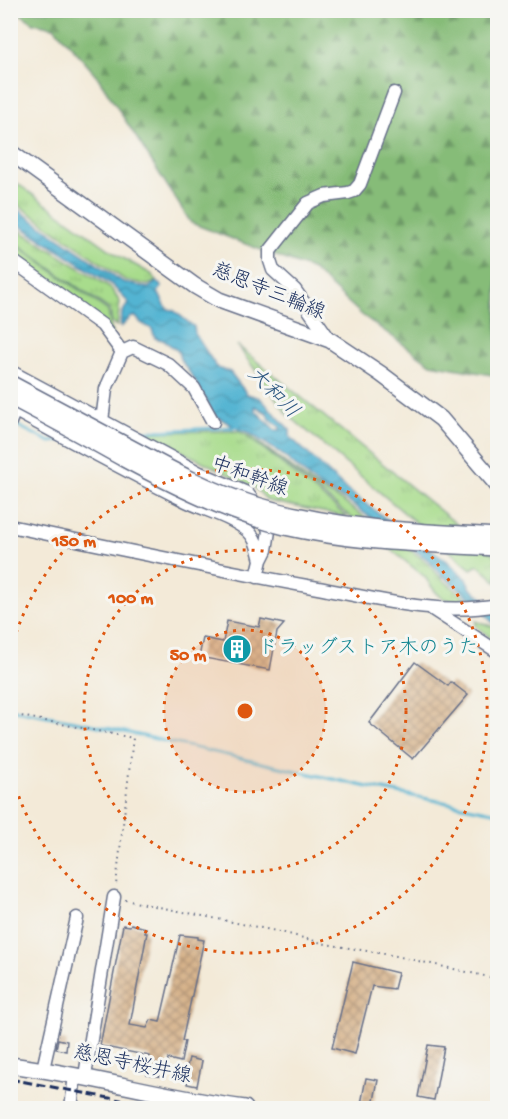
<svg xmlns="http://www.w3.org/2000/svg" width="508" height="1119" viewBox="0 0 508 1119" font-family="'Gochi Hand','Klee One',sans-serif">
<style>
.grass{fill:url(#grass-tufts);stroke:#628675;stroke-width:1.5}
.forest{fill:url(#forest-firs);stroke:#50766b;stroke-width:1.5}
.water{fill:url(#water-waves);stroke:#377298;stroke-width:1.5;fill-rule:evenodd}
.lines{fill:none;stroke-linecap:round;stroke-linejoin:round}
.stream{stroke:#53b4d2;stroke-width:3}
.building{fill:url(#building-cross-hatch)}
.minor-casing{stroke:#677089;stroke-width:15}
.major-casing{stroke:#677089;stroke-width:18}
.path{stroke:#677089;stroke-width:2;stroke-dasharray:1.5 4.5;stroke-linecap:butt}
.minor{stroke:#fff;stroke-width:12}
.major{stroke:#fff;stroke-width:15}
.rail{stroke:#1b2f5e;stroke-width:3;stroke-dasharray:9 4.5;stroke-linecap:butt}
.major-bridge-casing{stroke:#677089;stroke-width:18;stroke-linecap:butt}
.major-bridge{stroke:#fff;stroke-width:15}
.ring{fill:none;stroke:#de5710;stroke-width:3;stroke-dasharray:3 6}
.labels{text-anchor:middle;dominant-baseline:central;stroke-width:6;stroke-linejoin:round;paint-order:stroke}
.street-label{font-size:20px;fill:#1b2f5e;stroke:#f6f6f2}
.culture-label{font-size:20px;fill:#0d838f;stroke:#f6f6f2;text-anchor:start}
.water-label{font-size:21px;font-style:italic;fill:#2c5781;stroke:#f6f6f2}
.centre{fill:#de5710;stroke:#f6f6f2;stroke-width:3}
.ring-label{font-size:18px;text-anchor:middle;font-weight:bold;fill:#de5710;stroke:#f6f6f2;stroke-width:6;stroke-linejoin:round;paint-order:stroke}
</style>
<defs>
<pattern id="grass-tufts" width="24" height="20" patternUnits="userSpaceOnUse" patternTransform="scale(1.5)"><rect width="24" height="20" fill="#a8dc8c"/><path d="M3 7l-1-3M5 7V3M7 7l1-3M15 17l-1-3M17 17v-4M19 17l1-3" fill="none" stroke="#90bd7b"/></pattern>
<pattern id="forest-firs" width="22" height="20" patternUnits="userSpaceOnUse" patternTransform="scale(1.5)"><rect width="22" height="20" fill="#86bc78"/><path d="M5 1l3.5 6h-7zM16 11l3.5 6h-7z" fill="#6d9966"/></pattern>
<pattern id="water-waves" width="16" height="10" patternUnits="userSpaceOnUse" patternTransform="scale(1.5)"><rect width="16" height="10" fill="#53b4d2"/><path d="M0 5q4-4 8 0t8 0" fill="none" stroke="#4493ae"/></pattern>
<pattern id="building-cross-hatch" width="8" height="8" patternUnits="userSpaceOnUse" patternTransform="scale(1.5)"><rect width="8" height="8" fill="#d6b28a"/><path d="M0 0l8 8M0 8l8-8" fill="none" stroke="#ad9174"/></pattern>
</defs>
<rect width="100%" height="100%" fill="#f6f6f2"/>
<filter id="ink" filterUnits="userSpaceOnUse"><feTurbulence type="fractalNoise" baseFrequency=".0167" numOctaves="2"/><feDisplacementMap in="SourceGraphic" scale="12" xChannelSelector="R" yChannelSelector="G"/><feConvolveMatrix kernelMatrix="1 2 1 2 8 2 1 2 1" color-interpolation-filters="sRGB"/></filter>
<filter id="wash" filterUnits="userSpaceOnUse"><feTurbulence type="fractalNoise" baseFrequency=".008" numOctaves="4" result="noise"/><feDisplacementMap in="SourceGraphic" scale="24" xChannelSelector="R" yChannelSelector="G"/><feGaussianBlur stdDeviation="1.35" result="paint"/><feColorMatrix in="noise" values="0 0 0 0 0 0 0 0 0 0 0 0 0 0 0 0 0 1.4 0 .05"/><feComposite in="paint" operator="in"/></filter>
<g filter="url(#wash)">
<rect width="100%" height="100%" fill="#f3ead8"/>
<!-- grass -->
<path class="grass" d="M11,179L116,254L153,275L157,281L148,285L125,280L11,200Z
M11,225L110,287L120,302L117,326L112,323L110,310L11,240Z
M11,241L108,311L112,334L11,256Z
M237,345L497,557V582L478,565L471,569L288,415Z
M238,431L252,437L318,488L342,501L424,560L443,580L471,602C443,601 440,601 425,577L266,449L247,437L265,450L347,517L268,501L254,487L143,432Z
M476,621L497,628V643L476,626Z"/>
<!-- forest -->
<path class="forest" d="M16,11H497V372L492,375L431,364L362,315L313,270L191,223L97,76L54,27L34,23Z"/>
<!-- water -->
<path class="water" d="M11,205L123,282L148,288L157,282L162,287L158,292L167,309L173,310L194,327L195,334L217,368L230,372L247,394L260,398L290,430V437L346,489L392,523L446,560L466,579L471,589L497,608V625L491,621L474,601L442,575L427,559L346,500L320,487L279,452L248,432L240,430L214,415L194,379L180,359L178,351L163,340L155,338L152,329L141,323L135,316L130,318L121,327C119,319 123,309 129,303L111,284L11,220ZM255,406L267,413L269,418L280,427V430H275L255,410Z"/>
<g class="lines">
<!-- stream -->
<path class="stream" d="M14,424L50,442L60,441
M132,432L239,427
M10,709L85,723L368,787L498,813"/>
</g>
<g id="blocks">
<!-- building -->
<path class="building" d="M261,619L284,624L277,632L270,670L199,657L203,638L223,642L227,621L259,627Z
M415,662L448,686L451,682L468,695L413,759L369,723Z
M131,924L146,928L145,933H147L130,1025L147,1028L151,1020L160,1022L180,935L198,937V939L204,940L182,1041H185L181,1062L168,1059L165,1077L147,1075L150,1056L100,1046L123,925L130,926Z
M353,962L398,973L394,989L372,986L355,1054L332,1048Z
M58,1039L67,1041L66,1051L56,1049Z
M428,1045L444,1047L434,1100L418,1097Z
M189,1058L202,1061L197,1086L187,1084L190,1071L186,1070Z
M366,1078L378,1080L373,1106L361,1104Z"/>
</g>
</g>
<g filter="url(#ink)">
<use href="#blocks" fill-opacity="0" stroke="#677089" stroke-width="1.5"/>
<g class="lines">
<!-- minor casing -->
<g class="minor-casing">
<path id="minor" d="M10,259L102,325L122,352L106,389L102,421
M330,340L295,290L273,270L270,261V251L308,203L324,196L348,193L354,191L360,184L394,93
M122,352L133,347L168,364L194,388L213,422
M10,371L200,473L247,493L264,515L269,531L266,550L261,560L257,577
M10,408C67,439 124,470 182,499C203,510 230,516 248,531C257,539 258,550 261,560
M10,422L15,410
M10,526C113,548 215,569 318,588C377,599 438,616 498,605
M432,609L498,652
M43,1069L77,918
M85,1076L114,897
M71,1108L75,1075"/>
</g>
<!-- major casing -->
<g class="major-casing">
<path id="major" d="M10,152L195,286L219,300L330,340L381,374L441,419L498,486
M10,1065C90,1075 166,1098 245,1108"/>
</g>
<!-- path -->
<path class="path" d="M10,714L133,738L116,885
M125,900L281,932L326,944L396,956L498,979"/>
<!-- minor -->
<use href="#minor" class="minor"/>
<!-- major -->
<use href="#major" class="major"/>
<!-- rail -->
<path class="rail" d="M10,1079L162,1108"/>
<!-- major-bridge casing -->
<g class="major-bridge-casing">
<path id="major-bridge" d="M10,383C53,406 96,429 139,452C174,471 211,491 250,503C330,528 415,532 498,536
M10,397C48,417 85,437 122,458C174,486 227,513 285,527C354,543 427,544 498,548"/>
</g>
<!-- major-bridge -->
<use href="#major-bridge" class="major-bridge"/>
</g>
</g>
<!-- distance rings -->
<circle cx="245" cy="711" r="81" fill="#de5710" fill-opacity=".12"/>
<g class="ring">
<circle cx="245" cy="711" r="81"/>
<circle cx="245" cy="711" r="161"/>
<path d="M11 650A242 242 0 1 1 11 772"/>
</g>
<!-- icons -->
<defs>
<g id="building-disc" transform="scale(1.5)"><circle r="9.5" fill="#0f9aa8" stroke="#f6f6f2"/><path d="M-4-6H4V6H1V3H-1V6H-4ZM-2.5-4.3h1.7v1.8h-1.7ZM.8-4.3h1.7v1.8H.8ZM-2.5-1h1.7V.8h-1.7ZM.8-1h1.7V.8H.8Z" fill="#fff"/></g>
</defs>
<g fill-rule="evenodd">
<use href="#building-disc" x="237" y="649"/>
</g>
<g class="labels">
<!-- street labels -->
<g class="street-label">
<text transform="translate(268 293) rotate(22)">慈恩寺三輪線</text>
<text transform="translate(249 478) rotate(20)">中和幹線</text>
<text transform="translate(132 1066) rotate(12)">慈恩寺桜井線</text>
</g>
<!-- culture labels -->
<g class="culture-label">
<text x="258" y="649">ドラッグストア木のうた</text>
</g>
<!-- water labels -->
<g class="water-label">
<text transform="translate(272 394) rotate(45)">大和川</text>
</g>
</g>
<circle cx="245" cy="711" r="9" class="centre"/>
<g class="ring-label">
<text x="74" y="546">150 m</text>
<text x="131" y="603">100 m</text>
<text x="188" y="660">50 m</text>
</g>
<!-- margin -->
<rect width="508" height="1119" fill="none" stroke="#f6f6f2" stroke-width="36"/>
</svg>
